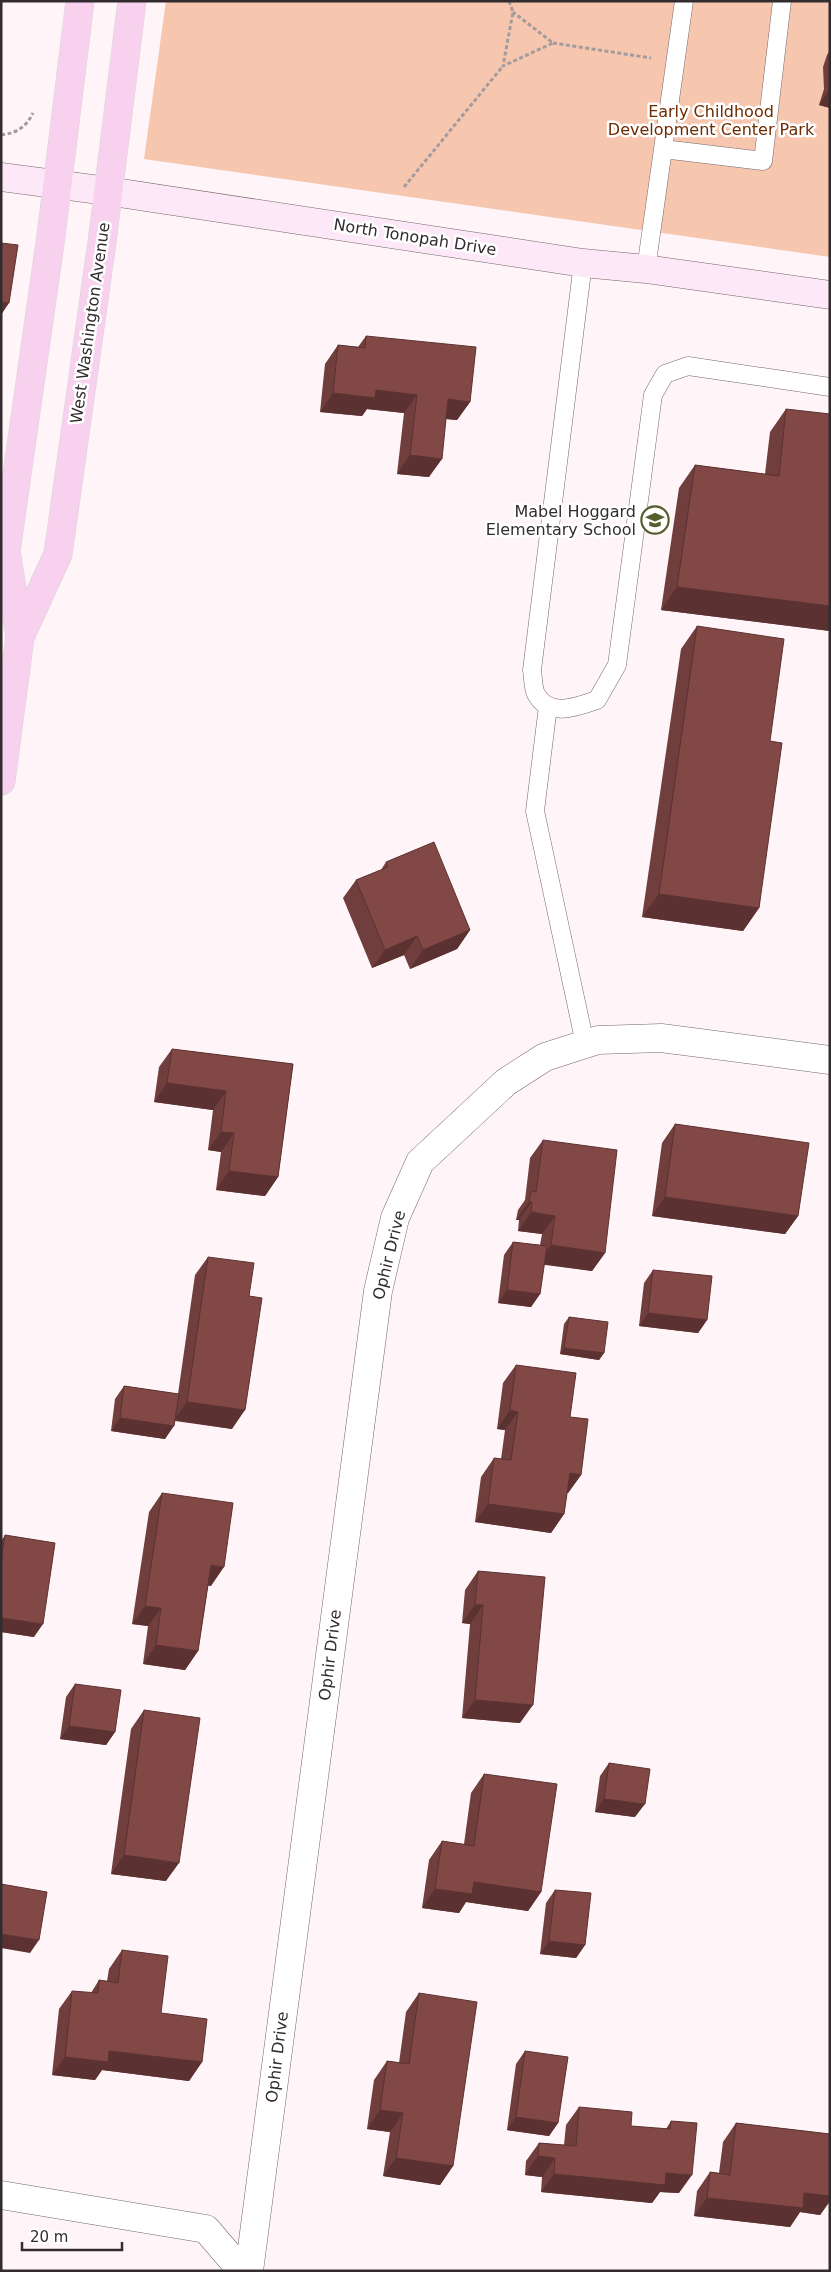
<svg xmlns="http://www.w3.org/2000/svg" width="831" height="2272" viewBox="0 0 831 2272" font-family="'DejaVu Sans',sans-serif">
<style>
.green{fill:#f7c6af}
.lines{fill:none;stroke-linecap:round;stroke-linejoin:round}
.lane-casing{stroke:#75666a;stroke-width:19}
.street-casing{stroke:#75666a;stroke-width:29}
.secondary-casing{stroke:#75666a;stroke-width:29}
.primary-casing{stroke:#d6d5d5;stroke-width:29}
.path{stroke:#a49b9e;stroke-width:3;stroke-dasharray:4 2.5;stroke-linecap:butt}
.lane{stroke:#fff;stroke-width:18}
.street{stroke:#fff;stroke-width:28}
.secondary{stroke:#fce8f7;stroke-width:28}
.primary{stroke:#f8d1ef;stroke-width:28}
.wall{fill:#703e3c}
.shaded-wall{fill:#5b3231}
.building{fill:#824846;stroke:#5b3231}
.labels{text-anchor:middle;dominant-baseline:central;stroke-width:5;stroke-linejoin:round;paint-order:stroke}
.park-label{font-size:16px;fill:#6e2a00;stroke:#fff}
.street-label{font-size:16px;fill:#322c2e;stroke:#fff}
.poi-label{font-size:16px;fill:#322c2e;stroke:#fff;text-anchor:end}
</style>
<rect width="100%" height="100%" fill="#fff4f7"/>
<!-- green -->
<path class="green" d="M166,1H830V257L144,159Z"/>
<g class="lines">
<!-- lane casing -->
<g class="lane-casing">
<path id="lane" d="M663,149L763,161L782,1
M583,263L532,670C533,677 533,688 536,694C549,718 577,707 597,700L617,665L653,395L665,374L688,366L830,387
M646,269L684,1
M548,706L535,811L585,1044"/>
</g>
<!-- street casing -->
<g class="street-casing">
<path id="street" d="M1,2195L206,2229L242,2271
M249,2271L378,1291L395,1218L420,1162L506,1082L545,1057L598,1040L661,1038L830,1060"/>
</g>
<!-- secondary casing -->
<g class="secondary-casing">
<path id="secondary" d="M1,177L107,191L583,263L646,269L830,295"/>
</g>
<!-- primary casing -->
<g class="primary-casing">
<path id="primary" d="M20,637L58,554L102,242L132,1
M1,781L20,637L6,551L51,236L80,1"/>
</g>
<!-- path -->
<path class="path" d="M509,1L513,12L503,66L553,43L513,12
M553,43L651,58
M1,135C17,133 26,127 33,113
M404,187L503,66"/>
<!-- lane -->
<use href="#lane" class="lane"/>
<!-- street -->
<use href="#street" class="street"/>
<!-- secondary -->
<use href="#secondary" class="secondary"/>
<!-- primary -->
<use href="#primary" class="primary"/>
</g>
<!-- wall -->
<path class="wall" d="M830,50V108L819,105L824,89L823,67L827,55Z
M366,336L470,402L457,420L446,419L429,477L397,474L404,413L367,409L362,416L320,412L325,364L338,345L358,347Z
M786,409L830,631L661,610L679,488L695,465L765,474L770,432Z
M697,626L770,741L759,908L743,931L642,917L681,649Z
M386,862L470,930L457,949L410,969L404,955L372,968L343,898L356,880L381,870Z
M172,1049L293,1064L278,1177L265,1196L216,1190L221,1152L208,1150L213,1110L154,1102L159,1067Z
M675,1124L798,1216L785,1234L652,1216L662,1143Z
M543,1140L605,1253L592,1271L544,1264L540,1294L531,1307L498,1303L504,1255L513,1242L540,1245L542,1234L518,1231L519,1220H516L518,1210L525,1200L530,1158Z
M208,1257L249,1296L232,1429L175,1421L165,1439L111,1431L115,1399L124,1386L178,1394L195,1275Z
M653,1270L707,1320L698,1333L639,1326L644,1283Z
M569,1317L604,1353L599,1360L560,1354L564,1324Z
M516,1365L570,1417L581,1475L568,1493H567L564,1514L551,1533L475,1522L481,1477L494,1458L501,1459L505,1430L497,1429L503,1383Z
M162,1493L211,1586L208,1585L198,1651L185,1670L143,1664L148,1626L132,1624L149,1512Z
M5,1535L34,1637L1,1632V1541Z
M478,1571L520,1723L462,1718L470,1624L462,1623L465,1590Z
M75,1684L115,1732L106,1745L60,1739L66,1697Z
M144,1710L166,1881L111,1874L131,1729Z
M609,1763L635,1817L595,1812L600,1776Z
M484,1774L541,1892L528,1911L466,1902L459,1913L422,1908L429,1860L442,1841L464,1844L471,1793Z
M555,1890L585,1945L576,1958L540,1954L546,1903Z
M122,1950L161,2013L202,2062L189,2081L102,2070L95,2080L52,2075L59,2009L72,1991L91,1993L99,1980L107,1981L109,1969Z
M419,1993L453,2166L440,2185L383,2176L390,2132L367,2129L374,2080L387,2061L399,2063L406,2012Z
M525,2051L558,2123L549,2136L507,2130L516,2064Z
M579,2107L631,2126L666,2129L671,2121L679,2193L660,2192L652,2203L541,2192L542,2177L525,2175L526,2161L539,2143L564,2145L566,2125Z
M736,2123L830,2134V2201L820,2215L800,2212L790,2227L694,2216L697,2191L710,2172L719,2173L723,2142Z"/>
<!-- shaded-wall -->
<path class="shaded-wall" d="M830,89V108L819,105Z
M1,302L9,303L1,315Z
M376,390L417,395L404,413L367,409L362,416L320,412L333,393Z
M448,399L470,402L457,420L435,418Z
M410,455L442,459L429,477L397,474Z
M677,587L830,606V631L661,610Z
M659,894L759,908L743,931L642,917Z
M470,930L457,949L410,969L423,950Z
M417,936L404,955L372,968L385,950Z
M167,1083L226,1091L213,1110L154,1102Z
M221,1132L234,1133L221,1152L208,1150Z
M229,1171L278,1177L265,1196L216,1190Z
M665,1197L798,1216L785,1234L652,1216Z
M529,1202H532L519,1220H516Z
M531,1212L555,1216L542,1234L518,1231Z
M551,1245L605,1253L592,1271L538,1264Z
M507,1290L540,1294L531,1307L498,1303Z
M648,1313L707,1320L698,1333L639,1326Z
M564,1348L604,1353L599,1360L560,1354Z
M187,1402L245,1410L232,1429L174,1420Z
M510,1410L518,1412L505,1430L497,1429Z
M120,1418L174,1426L165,1439L111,1431Z
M570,1473L581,1475L568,1493L557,1492Z
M488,1504L564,1514L551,1533L475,1522Z
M211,1565L224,1567L211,1586L198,1584Z
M475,1605H483L470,1624L462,1623Z
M145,1606L161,1608L148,1626L132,1624Z
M1,1618L43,1624L34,1637L1,1632Z
M156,1645L198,1651L185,1670L143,1664Z
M475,1700L533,1705L520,1723L462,1718Z
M69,1726L115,1732L106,1745L60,1739Z
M604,1799L645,1804L635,1817L595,1812Z
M124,1855L179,1863L166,1881L111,1874Z
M474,1882L541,1892L528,1911L466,1902L459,1913L422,1908L435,1889Z
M1,1934L39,1940L30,1953L1,1948Z
M549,1941L585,1945L576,1958L540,1954Z
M109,2051L202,2062L189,2081L102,2070L95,2080L52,2075L65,2057Z
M380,2110L403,2113L390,2132L367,2129Z
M516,2117L558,2123L549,2136L507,2130Z
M538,2156L555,2158L542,2177L525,2175Z
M396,2158L453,2166L440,2185L383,2176Z
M666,2173L692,2175L679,2193L660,2192L652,2203L541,2192L554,2174Z
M804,2193L830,2196V2201L820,2215L800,2212L790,2227L694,2216L707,2198Z"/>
<!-- building -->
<path class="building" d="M1,243L18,245L9,303L1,302Z
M366,336L476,347L470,402L448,399L442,459L410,455L417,395L376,390L375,398L333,393L338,345L365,348Z
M786,409L830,414V606L677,587L695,465L779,476Z
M697,626L784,639L770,741L782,743L759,908L659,894Z
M434,842L470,930L423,950L417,936L385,950L356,880L388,867L386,862Z
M172,1049L293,1064L278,1177L229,1171L234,1133L221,1132L226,1091L167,1083Z
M675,1124L809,1143L798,1216L665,1197Z
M543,1140L617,1150L605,1253L551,1245L555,1216L531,1212L532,1202H529L531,1191L536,1192Z
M513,1242L547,1246L540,1294L507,1290Z
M208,1257L254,1263L249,1296L262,1298L245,1410L187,1402Z
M653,1270L712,1276L707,1320L648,1313Z
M569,1317L608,1322L604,1353L564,1348Z
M516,1365L576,1373L570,1417L588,1419L581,1475L570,1473L564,1514L488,1504L494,1458L511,1460L518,1412L510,1410Z
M124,1386L179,1394L174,1426L120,1418Z
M162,1493L233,1503L224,1567L211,1565L198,1651L156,1645L161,1608L145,1606Z
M5,1535L55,1543L43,1624L1,1618V1561Z
M478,1571L545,1577L533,1705L475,1700L483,1605H475Z
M75,1684L121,1690L115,1732L69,1726Z
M144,1710L200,1718L179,1863L124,1855Z
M609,1763L650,1769L645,1804L604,1799Z
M484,1774L557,1784L541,1892L474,1882L472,1894L435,1889L442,1841L474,1846Z
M1,1884L47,1892L39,1940L1,1934Z
M555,1890L591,1893L585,1945L549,1941Z
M122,1950L168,1956L161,2013L207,2019L202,2062L109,2051L108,2062L65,2057L72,1991L98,1993L99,1980L118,1983Z
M419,1993L477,2002L453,2166L396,2158L403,2113L380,2110L387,2061L409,2064Z
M525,2051L568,2057L558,2123L516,2117Z
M579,2107L632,2112L631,2126L670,2129L671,2121L697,2123L692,2175L666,2173L665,2185L554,2174L555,2158L538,2156L539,2143L576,2146Z
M736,2123L830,2134V2196L804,2193L803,2208L707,2198L710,2172L730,2175Z"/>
<!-- icons -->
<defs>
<g id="school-ring" transform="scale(1.4375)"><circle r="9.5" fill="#fff" stroke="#565e2c" stroke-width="1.5"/><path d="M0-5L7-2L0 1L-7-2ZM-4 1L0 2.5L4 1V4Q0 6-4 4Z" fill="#565e2c"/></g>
</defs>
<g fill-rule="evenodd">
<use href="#school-ring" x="655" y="520"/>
</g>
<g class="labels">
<!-- park labels -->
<g class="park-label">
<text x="711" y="111">Early Childhood<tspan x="711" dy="18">Development Center Park</tspan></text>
</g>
<!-- street labels -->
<g class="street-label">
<text transform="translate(415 237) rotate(9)">North Tonopah Drive</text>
<text transform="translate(90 323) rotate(-82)">West Washington Avenue</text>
<text transform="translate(389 1255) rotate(-76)">Ophir Drive</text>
<text transform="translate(330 1655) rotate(-83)">Ophir Drive</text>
<text transform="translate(277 2057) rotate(-83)">Ophir Drive</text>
</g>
<!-- poi labels -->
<g class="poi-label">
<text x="636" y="511">Mabel Hoggard<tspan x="636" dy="18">Elementary School</tspan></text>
</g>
</g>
<!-- border -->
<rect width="831" height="2272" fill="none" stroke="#322c2e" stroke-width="5"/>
<!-- scale -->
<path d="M22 2242v8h100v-8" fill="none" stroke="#322c2e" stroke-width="2.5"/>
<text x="30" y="2242" font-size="15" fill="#322c2e" stroke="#ffffff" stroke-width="4" paint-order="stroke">20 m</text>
</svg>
